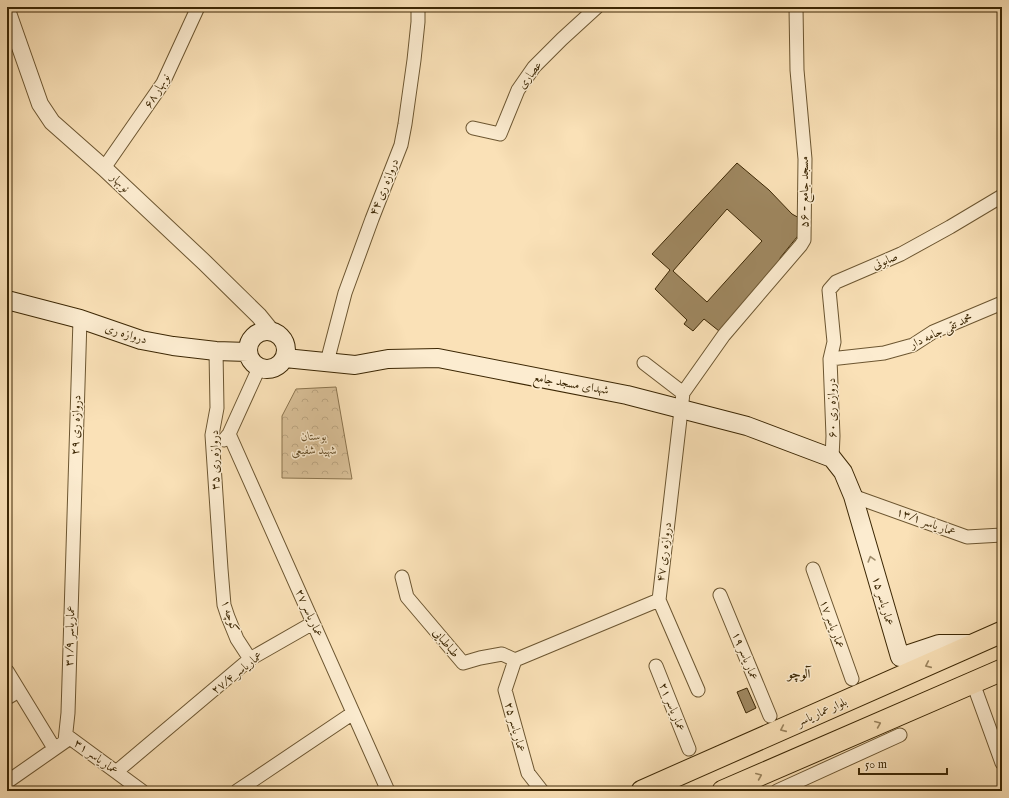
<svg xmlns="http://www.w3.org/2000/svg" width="1009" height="798" viewBox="0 0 1009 798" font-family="'IM FELL English',Amiri,serif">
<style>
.park{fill:url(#park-crowns);stroke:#8b744e}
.building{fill:#9f8861;stroke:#3c2704;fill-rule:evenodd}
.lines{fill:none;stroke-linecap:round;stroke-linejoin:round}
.minor-casing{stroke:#6c5631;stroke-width:15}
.tertiary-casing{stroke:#6c5631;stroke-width:18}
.secondary-casing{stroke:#3c2704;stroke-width:20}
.primary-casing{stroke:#3c2704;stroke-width:23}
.minor{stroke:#fcecd0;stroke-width:13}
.tertiary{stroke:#fcecd0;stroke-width:16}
.secondary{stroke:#fcecd0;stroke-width:18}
.primary{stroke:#fae1b7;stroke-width:21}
.oneway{stroke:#9c8a6a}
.oneway2{stroke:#9b845e}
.labels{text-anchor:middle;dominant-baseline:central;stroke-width:3;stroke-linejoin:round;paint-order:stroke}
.street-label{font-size:12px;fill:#3c2704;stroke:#fcecd0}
.park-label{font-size:12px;font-style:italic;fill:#644e29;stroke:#fcecd0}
.neighbourhood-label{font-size:13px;font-weight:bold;fill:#3c2704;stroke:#fcecd0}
</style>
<defs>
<pattern id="park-crowns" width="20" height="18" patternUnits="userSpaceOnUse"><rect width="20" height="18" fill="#dac199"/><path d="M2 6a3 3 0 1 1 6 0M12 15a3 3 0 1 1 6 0" fill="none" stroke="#bca682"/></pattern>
</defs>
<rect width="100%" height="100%" fill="#fae1b7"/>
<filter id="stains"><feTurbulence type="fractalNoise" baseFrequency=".005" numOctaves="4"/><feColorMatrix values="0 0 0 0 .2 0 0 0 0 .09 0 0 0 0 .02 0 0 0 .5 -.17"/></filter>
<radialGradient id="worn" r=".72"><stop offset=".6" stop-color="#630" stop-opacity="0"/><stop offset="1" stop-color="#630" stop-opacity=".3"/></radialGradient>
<!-- park -->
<path class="park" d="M336,387L352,479L282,478V416L296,389Z"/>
<!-- building -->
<path class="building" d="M737,163L769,190L792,214L801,219V232L780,258L782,263L719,331L704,319L693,331L684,324L687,320L655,289L670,270L652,254ZM727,209L762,241L707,302L673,271Z
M747,688L756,708L746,713L737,692Z"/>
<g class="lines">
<!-- minor casing -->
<g class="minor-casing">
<path id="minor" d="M473,128L500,134L518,90L534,67L562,39L597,7
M104,168L163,83L198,7
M216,351L217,408L212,435L221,569L224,605L228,617L237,639L250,659
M830,359L884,353L913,345L933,332L1002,303
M327,362L345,293L372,219L401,145L405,124L414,60L418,22V7
M644,363L683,393
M229,434L388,791
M224,440L229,434L259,368
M832,458L833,436L830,359L834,342L829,290L836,282L901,254L950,227L1002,196
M853,496L967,537L1002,535
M813,569L852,679
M402,577L407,597L463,663L480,658L502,654L515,660
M720,595L770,716
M515,660L659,600
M515,660L505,690L528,773L542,791
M656,666L689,749
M7,671L54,748
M973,683L1002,763
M698,690L659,600L683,393L724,335L801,245L804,240L805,159L797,70L796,7
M7,698L19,691
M65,741L68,713L80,319
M116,772L250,659L313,623
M7,782L70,738L142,791
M237,791L353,713
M777,791L900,735"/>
</g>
<!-- tertiary casing -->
<g class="tertiary-casing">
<path id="tertiary" d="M7,10L40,104L52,122L104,168L205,263L259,316L272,332"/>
</g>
<!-- secondary casing -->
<g class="secondary-casing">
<path id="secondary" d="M7,300L80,319L141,340L173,346L216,351L248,352
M248 350a19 19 0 1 1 38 0a19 19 0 1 1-38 0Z
M285,358L355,365L388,359L438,358L627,395L747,426L832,458L843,472L853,496L900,657L939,644H973"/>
</g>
<!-- primary casing -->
<g class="primary-casing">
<path id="primary" d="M642,791L1002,632
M723,791L1002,670"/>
</g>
<!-- minor -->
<use href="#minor" class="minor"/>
<!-- tertiary -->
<use href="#tertiary" class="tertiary"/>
<!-- secondary -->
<use href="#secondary" class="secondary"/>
<!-- primary -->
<use href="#primary" class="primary"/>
</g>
<!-- one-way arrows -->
<defs><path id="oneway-chevron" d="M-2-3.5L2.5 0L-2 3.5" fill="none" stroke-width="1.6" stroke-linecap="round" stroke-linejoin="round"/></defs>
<use class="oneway" href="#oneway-chevron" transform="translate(871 559) rotate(-106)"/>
<g class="oneway2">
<use href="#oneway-chevron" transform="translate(928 665) rotate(156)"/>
<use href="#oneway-chevron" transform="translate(878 724) rotate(-23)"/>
<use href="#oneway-chevron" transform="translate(783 729) rotate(156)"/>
<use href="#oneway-chevron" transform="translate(759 776) rotate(-23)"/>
</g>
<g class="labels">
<!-- street labels -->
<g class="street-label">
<text transform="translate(530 75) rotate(-52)">عصاری</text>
<text transform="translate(157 91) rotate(-58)">نوبهار ۶۸</text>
<text transform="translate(120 183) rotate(44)">نوبهار</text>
<text transform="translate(384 187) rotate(-68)">دروازه ری ۴۴</text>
<text transform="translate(804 192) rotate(-90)">۵۶ - مسجد جامع</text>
<text transform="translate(885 261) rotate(-23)">صابونی</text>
<text transform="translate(941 331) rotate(-25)">محمد تقی جامه دار</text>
<text transform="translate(126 334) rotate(17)">دروازه ری</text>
<text transform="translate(571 384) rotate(10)">شهدای مسجد جامع</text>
<text transform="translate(832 408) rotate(-91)">دروازه ری ۶۰</text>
<text transform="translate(76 425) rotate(-88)">دروازه ری ۲۹</text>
<text transform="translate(215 460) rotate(-91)">دروازه ری ۳۵</text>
<text transform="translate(926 522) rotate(20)">عمار یاسر ۱۳/۱</text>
<text transform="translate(664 552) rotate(-83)">دروازه ری ۴۷</text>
<text transform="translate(883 601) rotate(74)">عمار یاسر ۱۵</text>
<text transform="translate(309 613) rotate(66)">عمار یاسر ۲۷</text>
<text transform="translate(230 616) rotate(72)">کوچه ۱</text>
<text transform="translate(832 624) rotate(70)">عمار یاسر ۱۷</text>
<text transform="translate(70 636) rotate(-88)">عماریاسر ۳۱/۹</text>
<text transform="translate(446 643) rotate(50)">طباطبایی</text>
<text transform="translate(745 656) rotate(68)">عمار یاسر ۱۹</text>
<text transform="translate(237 673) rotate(-38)">عماریاسر ۲۷/۴</text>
<text transform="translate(672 707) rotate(68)">عمار یاسر ۲۱</text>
<text transform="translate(822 712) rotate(-24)">بلوار عمار یاسر</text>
<text transform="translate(515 727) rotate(75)">عمار یاسر ۲۵</text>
<text transform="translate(96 757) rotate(36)">عمار یاسر ۳۱</text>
</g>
<!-- park labels -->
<g class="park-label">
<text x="314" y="436">بوستان<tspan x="314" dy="14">شهید شفیعی</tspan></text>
</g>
<!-- neighbourhood labels -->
<g class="neighbourhood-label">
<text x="799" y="674">آلوچو</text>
</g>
</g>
<!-- margin -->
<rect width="1009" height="798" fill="none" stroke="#fae1b7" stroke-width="24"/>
<rect x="8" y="8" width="993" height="782" fill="none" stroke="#3c2704" stroke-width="2"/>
<rect x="12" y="12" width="985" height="774" fill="none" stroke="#3c2704"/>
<!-- scale -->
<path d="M859 768v6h88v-6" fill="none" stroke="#3c2704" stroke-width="2"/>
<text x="865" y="768" font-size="12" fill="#3c2704" stroke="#fcecd0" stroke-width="3" paint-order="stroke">50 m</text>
<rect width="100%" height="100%" filter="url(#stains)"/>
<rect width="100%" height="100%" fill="url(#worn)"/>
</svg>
